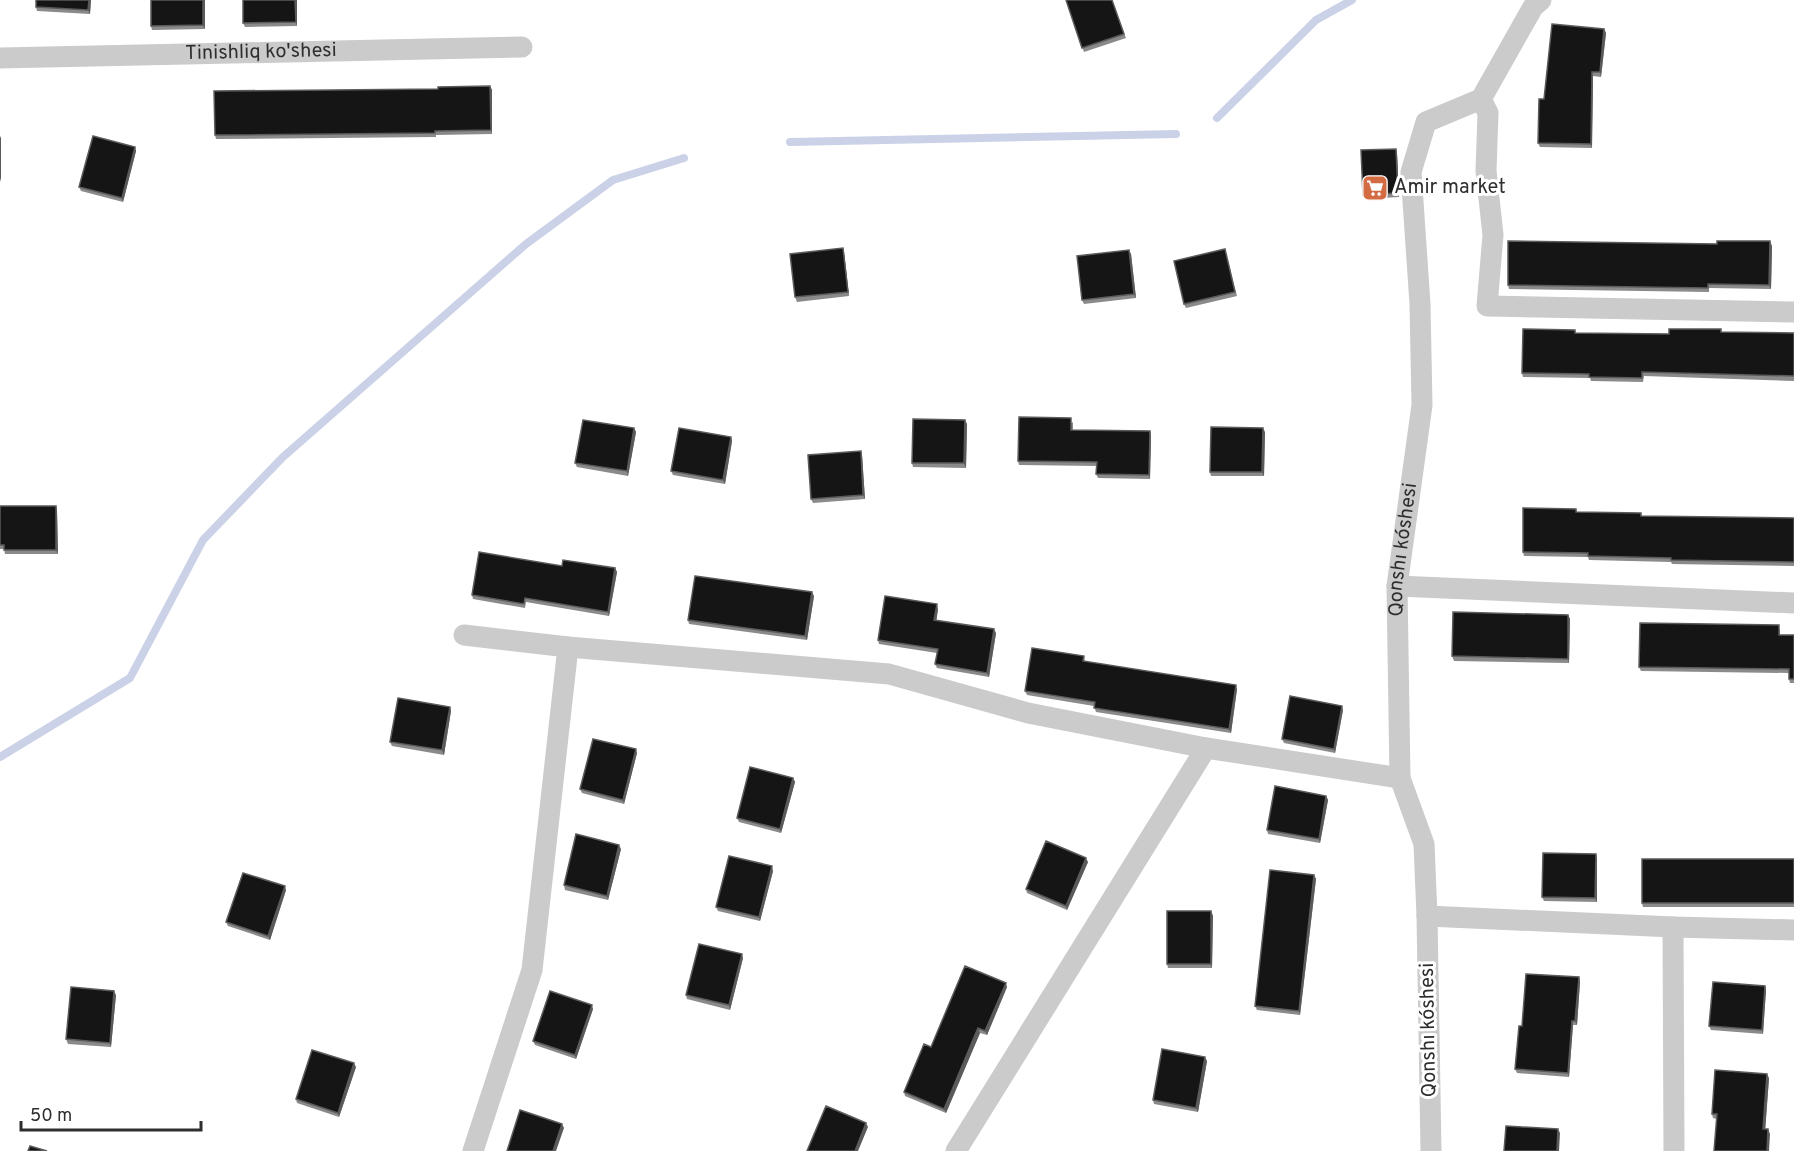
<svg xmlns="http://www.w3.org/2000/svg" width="1794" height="1151" viewBox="0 0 1794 1151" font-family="Overpass,sans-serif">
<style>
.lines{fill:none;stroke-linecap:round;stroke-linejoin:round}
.stream{stroke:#cbd2e8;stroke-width:8}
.street{stroke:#cbcbcb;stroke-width:21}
.wall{fill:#8a8a8a}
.shaded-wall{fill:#5b5b5b}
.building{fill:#151515;stroke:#5b5b5b;stroke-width:1.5}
.labels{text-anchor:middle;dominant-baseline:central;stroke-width:6;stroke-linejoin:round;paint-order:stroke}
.street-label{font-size:20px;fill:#2e2e2e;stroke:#fff}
.poi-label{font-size:20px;fill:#2e2e2e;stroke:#fff;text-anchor:start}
</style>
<rect width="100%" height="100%" fill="#fff"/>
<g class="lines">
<!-- stream -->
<path class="stream" d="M1217,118L1316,20L1352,0
M790,142L1176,134
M0,757L130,678L203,540L283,457L526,244L613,180L684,158"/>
<!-- street -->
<g class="street">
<path id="s1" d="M0,58L522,47"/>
<path d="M1481,99L1488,113L1486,171L1493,235L1487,306L1794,312"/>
<path d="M1397,586L1794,603"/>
<path d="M464,635L568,647L889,674L1028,713L1206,748L1400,778"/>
<path d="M1427,916L1673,927L1794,930"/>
<path d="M1673,927L1674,1151"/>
<path d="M473,1151L532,970L568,647"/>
<path d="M956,1151L1206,748"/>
<path id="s2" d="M1431,1151L1427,916L1424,844L1400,778L1397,586L1422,405L1420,304L1411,172L1426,122L1481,99L1533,7L1541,0"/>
</g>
</g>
<!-- wall -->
<path class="wall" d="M91,0L90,14L37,11L36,7Z
M205,0V29L152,30L151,26Z
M297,0V26L245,27L243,23Z
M1066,0H1112L1126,38L1084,52Z
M1604,29L1606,33L1601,77L1593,76L1592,148L1540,147L1538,143L1544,99Z
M490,86L492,90V134L436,135V137L216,139L215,135L438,89Z
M135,147L136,151L123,202L81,191L79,187Z
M1396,149L1397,153L1399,197L1365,199L1363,195Z
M1772,246L1771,289L1709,288V292L1509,289L1508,285Z
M843,248L844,252L849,296L797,302L795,297Z
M1225,249L1237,296L1186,308L1184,304Z
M1131,254L1136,298L1084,304L1082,300Z
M1575,330L1576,333L1669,334L1722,332L1794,333V381L1644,376L1643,382L1591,381L1590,378L1523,377L1522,373Z
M1073,422V430L1151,435L1150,479L1098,478L1096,474L1097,466L1019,465L1018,461Z
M967,424L966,468L913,467L912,463Z
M634,428L636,432L628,476L577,467L575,463Z
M1265,432L1264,476H1211L1210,472Z
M731,437L732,441L725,484L673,475L671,471Z
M862,455L865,499L813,503L811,499Z
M0,506H56L57,510L58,554H5L4,549H0Z
M1576,509L1577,512L1642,516L1794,518V566L1672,564L1671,562L1589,560L1588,557L1524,556L1523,552Z
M562,566L615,568L617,572L609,616L526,602L525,608L473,599L472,595Z
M814,596L807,640L689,624L688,620Z
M938,609L936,620L996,633L989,677L937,668L935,664L937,653L879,644L878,640Z
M1568,615L1570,619L1569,663L1454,661L1452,656Z
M1780,629V635H1794V683H1790L1789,679V673L1641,671L1639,667Z
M1084,656L1085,662L1237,689L1231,733L1096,712L1094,706L1027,695L1025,691Z
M450,707L451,711L444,755L392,746L390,742Z
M1343,710L1335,753L1284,743L1282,739Z
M637,753L624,804L582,793L580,789Z
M793,778L795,782L781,833L739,822L737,818Z
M1326,796L1328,800L1320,843L1268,834L1267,830Z
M621,849L608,900L565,890L564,885Z
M1597,858V902L1544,901L1542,897Z
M1794,859V907H1643L1642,903Z
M1088,862L1067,910L1027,893L1026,889Z
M773,871L760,921L718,911L716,907Z
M1314,875L1316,879L1300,1015L1257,1010L1255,1006Z
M286,890L270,940L228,926L226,922Z
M1211,911L1213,916L1212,968H1168L1167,964Z
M743,958L730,1010L687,999L686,995Z
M1579,977L1580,982L1577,1025H1573L1569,1077L1517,1073L1515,1069L1522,1026Z
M1765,986L1766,990L1763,1034L1711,1030L1709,1026Z
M1007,987L987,1035L980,1033L946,1113L905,1096L904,1092L931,1047Z
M116,995L111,1047L68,1044L66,1039Z
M593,1009L576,1059L535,1045L533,1041Z
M1207,1061L1198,1112L1154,1104L1153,1100Z
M356,1067L339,1117L297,1103L296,1099Z
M1769,1078L1765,1129L1770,1134L1713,1118L1712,1114Z"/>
<!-- shaded-wall -->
<path class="shaded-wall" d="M89,0H91L90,14L88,10Z
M203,0H205V29L203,25Z
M295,0H297V26L296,22Z
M1604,29L1606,33L1601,77L1600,72Z
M1592,72L1593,76L1592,148L1591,144Z
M490,86L492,90V134L491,130Z
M0,136L1,138V182L0,178Z
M135,147L136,151L123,202L122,198Z
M1396,149L1397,153L1399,197L1398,193Z
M1770,241L1772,246L1771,289L1769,285Z
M843,248L844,252L849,296L848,292Z
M1129,250L1131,254L1136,298L1134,294Z
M965,420L967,424L966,468L964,463Z
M634,428L636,432L628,476L627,471Z
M1263,428L1265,432L1264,476L1262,472Z
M1150,431L1151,435L1150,479L1149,475Z
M731,437L732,441L725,484L723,480Z
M861,451L862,455L865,499L863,495Z
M56,506L57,510L58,554L56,550Z
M615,568L617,572L609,616L608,612Z
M812,592L814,596L807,640L805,636Z
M937,604L938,609L936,624L934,620Z
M1568,615L1570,619L1569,663L1568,659Z
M994,629L996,633L989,677L987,673Z
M1236,685L1237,689L1231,733L1229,729Z
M1342,706L1343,710L1335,753L1334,749Z
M450,707L451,711L444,755L442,750Z
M636,749L637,753L624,804L623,800Z
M793,778L795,782L781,833L780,829Z
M1326,796L1328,800L1320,843L1319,839Z
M619,845L621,849L608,900L607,896Z
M1596,854L1597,858V902L1595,898Z
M1086,858L1088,862L1067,910L1066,906Z
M772,866L773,871L760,921L759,917Z
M1314,875L1316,879L1300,1015L1299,1011Z
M285,886L286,890L270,940L268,936Z
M1211,911L1213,916L1212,968L1211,964Z
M742,954L743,958L730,1010L729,1005Z
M1579,977L1580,982L1577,1025L1575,1021Z
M1006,983L1007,987L987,1035L985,1031Z
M1765,986L1766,990L1763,1034L1762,1030Z
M114,991L116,995L111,1047L110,1043Z
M592,1005L593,1009L576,1059L575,1055Z
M1572,1021L1573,1025L1569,1077L1568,1073Z
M978,1028L980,1033L946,1113L944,1109Z
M1205,1057L1207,1061L1198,1112L1196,1108Z
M354,1063L356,1067L339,1117L338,1113Z
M1767,1074L1769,1078L1765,1133L1763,1129Z
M866,1123L868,1127L858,1151H855Z
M562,1124L564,1128L556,1151H553Z
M1558,1129L1560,1133L1559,1151H1557Z
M1768,1129L1770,1134L1769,1151H1767Z"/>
<!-- building -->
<path class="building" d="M36,0H89L88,10L36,7Z
M151,0H203V25L151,26Z
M243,0H295L296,22L243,23Z
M1066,0H1112L1124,34L1082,48Z
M1552,24L1604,29L1600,72H1592L1591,144L1538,143L1539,99H1544Z
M490,86L491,130L435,131V133L215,135L214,91L438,89V87Z
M93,136L135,147L122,198L79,187Z
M1396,149L1398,193L1363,195L1361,150Z
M1508,241L1717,244V241H1770L1769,285L1708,284V288L1508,285Z
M843,248L848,292L795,297L790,254Z
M1225,249L1235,292L1184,304L1174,261Z
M1129,250L1134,294L1082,300L1077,256Z
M1523,329L1575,330V333L1669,334V329H1721V332L1794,333V376L1642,372V378L1589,377V374L1522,373Z
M1019,417L1071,418V430L1150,431L1149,475L1096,474L1097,462L1018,461Z
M913,419L965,420L964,463H912Z
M583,420L634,428L627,471L575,463Z
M1211,427L1263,428L1262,472H1210Z
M679,428L731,437L723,480L671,471Z
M861,451L863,495L811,499L808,455Z
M0,506H56V550H4V545H0Z
M1523,508L1576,509V512L1641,513V516L1794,518V562L1671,560V558L1588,556V553L1523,552Z
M479,552L562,566L563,560L615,568L608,612L525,598L524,604L472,595Z
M695,576L812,592L805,636L688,620Z
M885,596L937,604L934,620L994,629L987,673L935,664L938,649L878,640Z
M1453,612L1568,615V659L1452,656Z
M1640,623L1779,625V635H1794V679H1789V669L1639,667Z
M1032,648L1084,656L1083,661L1236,685L1229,729L1094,708L1095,702L1025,691Z
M1290,696L1342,706L1334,749L1282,739Z
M398,698L450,707L442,750L390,742Z
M593,739L636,749L623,800L580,789Z
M750,767L793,778L780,829L737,818Z
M1275,786L1326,796L1319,839L1267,830Z
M576,834L619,845L607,896L564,885Z
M1046,841L1086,858L1066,906L1026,889Z
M1543,853L1596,854L1595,898L1542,897Z
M729,856L772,866L759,917L716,907Z
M1642,859H1794V903H1642Z
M1270,870L1314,875L1299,1011L1255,1006Z
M243,873L285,886L268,936L226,922Z
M1167,911H1211V964H1167Z
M699,944L742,954L729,1005L686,995Z
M965,966L1006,983L985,1031L978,1028L944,1109L904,1092L924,1044L931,1047Z
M1526,974L1579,977L1575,1021H1572L1568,1073L1515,1069L1519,1026H1522Z
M1713,982L1765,986L1762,1030L1709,1026Z
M71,987L114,991L110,1043L66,1039Z
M550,991L592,1005L575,1055L533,1041Z
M1162,1049L1205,1057L1196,1108L1153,1100Z
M312,1050L354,1063L338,1113L296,1099Z
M1715,1070L1767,1074L1763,1129H1768L1767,1151H1714L1717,1114H1712Z
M826,1106L866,1123L855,1151H807Z
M520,1110L562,1124L553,1151H507Z
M1506,1126L1558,1129L1557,1151H1504Z
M30,1146L47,1151H28Z"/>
<!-- icons -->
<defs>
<g id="supermarket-square" transform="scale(1.35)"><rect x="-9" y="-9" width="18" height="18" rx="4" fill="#d36c42" stroke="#fff"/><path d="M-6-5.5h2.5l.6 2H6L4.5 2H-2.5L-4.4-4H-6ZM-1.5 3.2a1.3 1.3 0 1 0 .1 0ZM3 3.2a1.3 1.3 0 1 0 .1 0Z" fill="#fff"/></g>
</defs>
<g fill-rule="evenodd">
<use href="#supermarket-square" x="1375" y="188"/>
</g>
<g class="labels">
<!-- street labels -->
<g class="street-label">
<text stroke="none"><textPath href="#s1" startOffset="261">Tinishliq ko'shesi</textPath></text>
<text stroke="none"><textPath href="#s2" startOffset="606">Qonshı kóshesi</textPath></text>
<text transform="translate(1429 1030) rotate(-91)">Qonshı kóshesi</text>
</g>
<!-- poi labels -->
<g class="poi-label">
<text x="1394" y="188">Amir market</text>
</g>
</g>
<!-- scale -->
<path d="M21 1121v9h180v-9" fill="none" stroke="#2e2e2e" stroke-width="3"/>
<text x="30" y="1121" font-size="18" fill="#2e2e2e" stroke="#ffffff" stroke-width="4.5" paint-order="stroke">50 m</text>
</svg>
